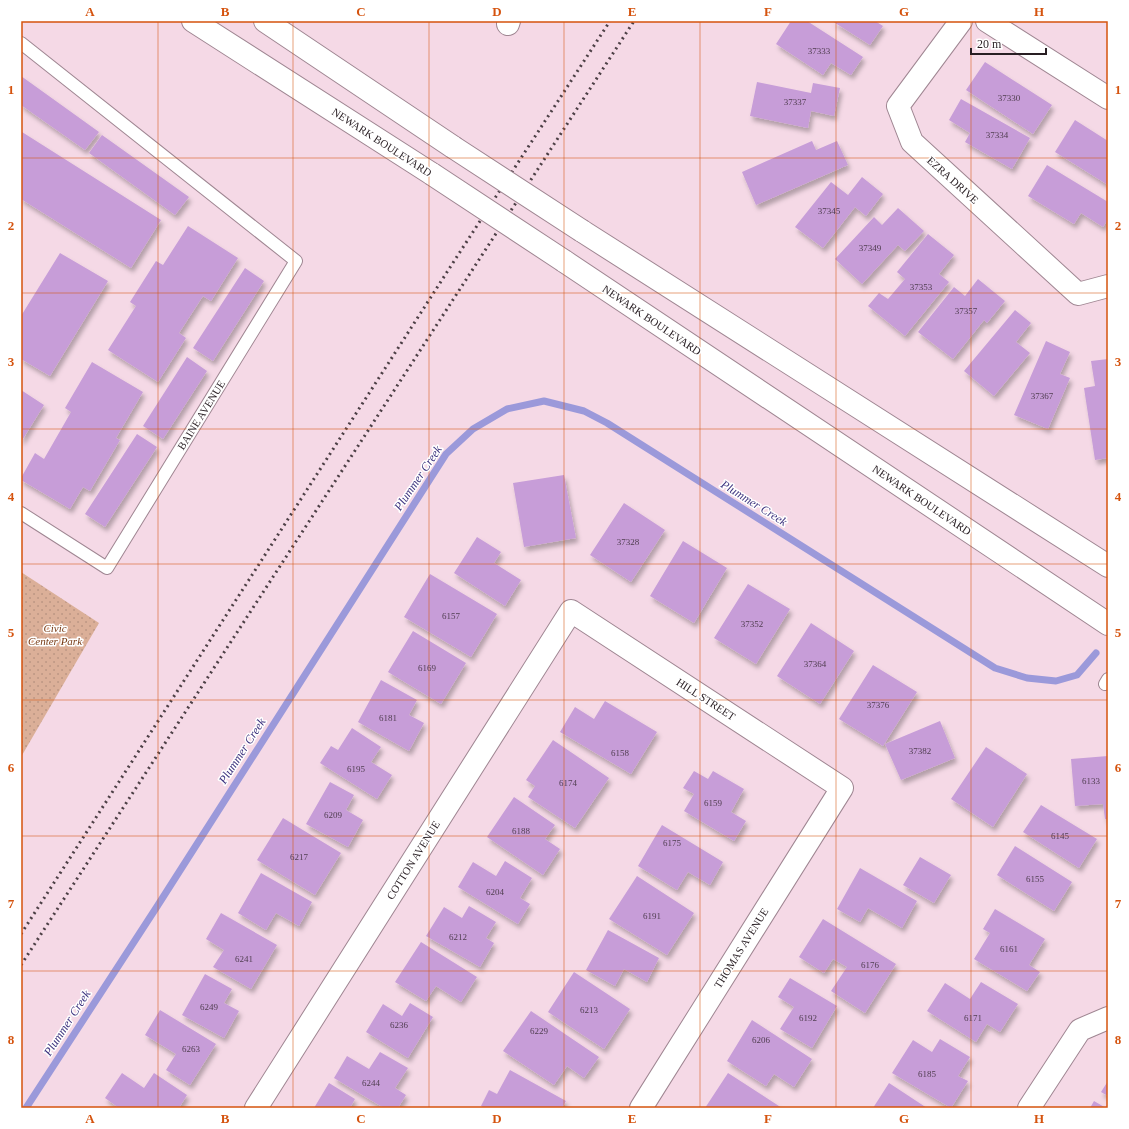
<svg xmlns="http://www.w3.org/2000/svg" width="1129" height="1129" viewBox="0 0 1129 1129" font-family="'Times New Roman',serif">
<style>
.park{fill:url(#park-dots)}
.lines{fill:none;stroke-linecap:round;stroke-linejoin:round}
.stream{stroke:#9b99da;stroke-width:7}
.building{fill:#c79dd8;filter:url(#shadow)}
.lane-casing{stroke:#9f8692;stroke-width:14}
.street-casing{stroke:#9f8692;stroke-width:24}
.primary-casing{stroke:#9f8692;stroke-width:24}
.lane{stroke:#fff;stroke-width:12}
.street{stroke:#fff;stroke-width:22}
.primary{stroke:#fff;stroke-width:22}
.rail{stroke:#4c3f45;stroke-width:3;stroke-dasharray:2 4;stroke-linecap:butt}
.primary-bridge-casing{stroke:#9f8692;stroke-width:24;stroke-linecap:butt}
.primary-bridge{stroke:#fff;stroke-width:22}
.grid{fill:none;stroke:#d5530e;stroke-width:1;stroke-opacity:0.55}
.labels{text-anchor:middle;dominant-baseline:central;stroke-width:3;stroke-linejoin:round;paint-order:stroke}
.number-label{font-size:9px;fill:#503e50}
.street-label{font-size:11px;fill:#281e23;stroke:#fff}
.park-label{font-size:11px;font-style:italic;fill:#783b15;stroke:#fff}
.water-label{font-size:12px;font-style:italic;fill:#3d337f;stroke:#fff}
.neatline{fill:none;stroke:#d5530e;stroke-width:1.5}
.grid-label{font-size:13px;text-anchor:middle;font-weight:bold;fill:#d5530e}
</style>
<defs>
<pattern id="park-dots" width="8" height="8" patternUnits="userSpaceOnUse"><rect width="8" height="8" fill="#dbaf98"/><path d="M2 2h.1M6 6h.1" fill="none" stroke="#bc9683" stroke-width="1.8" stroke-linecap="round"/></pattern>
<filter id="shadow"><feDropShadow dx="2.5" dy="4.5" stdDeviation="2" flood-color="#0004"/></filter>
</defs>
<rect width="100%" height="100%" fill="#f5d9e6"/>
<!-- park -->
<path class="park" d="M21,572L99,623L21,757Z"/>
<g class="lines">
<!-- stream -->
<path class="stream" d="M26,1108L158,905L446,454L473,429L507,409L544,401L584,411L607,423L995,668L1027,678L1056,681L1077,675L1096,653"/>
</g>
<!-- building -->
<path class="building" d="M791,21H807L863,57L851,75L831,63L823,75L776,44Z
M832,21H875L883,26L870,45Z
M985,62L1052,105L1033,134L966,90Z
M21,76L99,132L85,150L21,105Z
M757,82L811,93L813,83L840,88L834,116L811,111L808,128L750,116Z
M961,99L1030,138L1012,169L965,142L970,133L949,120Z
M1075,120L1108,141V185L1055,152Z
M22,132L161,220L131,268L21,199Z
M102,135L189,197L175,215L89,153Z
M812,141L816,150L837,141L848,165L756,205L742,172Z
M1047,165L1108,202V219L1103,227L1081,213L1074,224L1028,196Z
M862,177L883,194L866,216L855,207L823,248L795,227L831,182L848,195Z
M898,208L924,231L905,251L898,245L862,284L835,259L874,217L882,225Z
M188,226L238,258L211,301L203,296L179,333L186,338L158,382L108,350L136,306L130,302L156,261L163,265Z
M928,234L954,255L939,274L949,282L905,336L868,306L879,293L888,299L905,279L897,272Z
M60,253L108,281L50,376L21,359V316Z
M245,268L264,281L213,361L193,348Z
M978,279L1005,301L987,323L984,320L953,359L918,332L954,287L965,296Z
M1015,310L1031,323L1016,342L1030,353L994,396L964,371Z
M1046,341L1070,352L1060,374L1070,378L1048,429L1014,415Z
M187,357L207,371L163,439L143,426Z
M1108,359V458L1095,460L1084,388L1095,386L1091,361Z
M92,362L143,392L116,438L120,440L90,491L83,487L70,509L21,480V478L35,453L44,459L71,412L65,408Z
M21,390L44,405L21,442Z
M137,434L157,447L105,527L85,514Z
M564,475L576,538L524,547L513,483Z
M624,503L665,530L631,582L590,555Z
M477,537L501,552L494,563L521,580L505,606L454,573Z
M683,541L727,568L694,623L650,596Z
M430,574L497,614L471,657L404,617Z
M748,584L790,609L756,664L714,638Z
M811,623L854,651L820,704L777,676Z
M413,631L466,663L441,704L388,672Z
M873,665L917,692L883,746L839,719Z
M381,680L417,700L409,715L424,723L409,751L358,722Z
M605,701L657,732L631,774L560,732L575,707L594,719Z
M940,721L955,758L901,780L885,744Z
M352,728L381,747L371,762L392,775L377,799L320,763L331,746L338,750Z
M553,740L609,778L575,828L528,797L535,786L526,780Z
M986,747L1027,774L993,827L951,799Z
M1108,756V819H1105L1103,804L1075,806L1071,759Z
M694,771L708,779L713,771L744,789L731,812L746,821L734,841L684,811L694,794L683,788Z
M330,782L354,795L346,810L363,820L348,847L306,824Z
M514,797L555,825L545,839L560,849L543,875L487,837Z
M1041,805L1097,839L1079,868L1023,832Z
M283,818L341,853L315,895L257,860Z
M662,825L723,862L710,885L688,872L677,890L638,866Z
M1015,846L1072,882L1054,911L997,875Z
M920,857L951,875L934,903L903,885Z
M505,861L532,878L520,898L530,904L518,924L458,887L473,862L496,876Z
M860,868L917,901L902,928L868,908L860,922L837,909Z
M261,873L312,902L299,926L276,913L266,930L238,913Z
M637,876L694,913L667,955L609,919Z
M469,906L496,922L486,938L494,943L480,967L426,936L444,907L462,918Z
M995,909L1045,939L1029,965L1040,972L1027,991L974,959L990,933L983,929Z
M221,913L277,945L251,989L213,967L224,950L206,939Z
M823,919L896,964L865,1013L831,991L847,967L833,959L824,973L799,957Z
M608,930L659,958L647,982L624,969L615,986L586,970Z
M421,942L477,977L461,1002L436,986L426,1001L395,982Z
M574,972L630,1009L604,1049L548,1012Z
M205,974L232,989L224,1003L239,1011L224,1038L182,1015Z
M790,978L837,1006L812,1048L780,1029L794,1007L778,997Z
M981,982L1018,1004L1000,1032L987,1024L976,1042L927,1011L945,983L970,999Z
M410,1003L433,1017L408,1058L366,1032L383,1004L402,1016Z
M160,1010L216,1044L190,1085L166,1070L176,1054L145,1035Z
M531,1011L599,1057L584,1078L567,1066L554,1085L503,1051Z
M752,1020L812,1059L794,1087L774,1074L766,1086L727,1061Z
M940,1039L970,1057L958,1076L968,1081L951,1108L892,1073L913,1040L932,1052Z
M380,1052L408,1068L395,1088L406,1095L398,1108H384L334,1078L347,1056L369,1069Z
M510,1070L566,1101L562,1108H484L481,1106L489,1090L497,1094Z
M122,1073L144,1088L154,1073L187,1095L179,1108H119L105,1098Z
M728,1073L782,1108H705Z
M1108,1081V1096L1101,1092Z
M329,1083L355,1099L350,1108H314Z
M889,1083L927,1108H873Z
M1094,1101L1106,1108H1090Z"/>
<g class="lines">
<!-- lane casing -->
<g class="lane-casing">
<path id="lane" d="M21,43L296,261L107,568L21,513
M1105,684L1108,679"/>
</g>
<!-- street casing -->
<g class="street-casing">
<path id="street" d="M961,21L898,106L912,142L1078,294L1108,286
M987,21L1108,98
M508,24L509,21
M256,1108L571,611L842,788L641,1108
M1029,1108L1080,1030L1108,1018"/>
</g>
<!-- primary casing -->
<g class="primary-casing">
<path id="primary" d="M193,21L432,174
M265,21L453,147
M582,231L1108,566
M564,261L1108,624"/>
</g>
<!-- lane -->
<use href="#lane" class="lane"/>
<!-- street -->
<use href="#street" class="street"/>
<!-- primary -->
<use href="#primary" class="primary"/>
<!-- rail -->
<path class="rail" d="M21,934L458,255L610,21
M21,965L634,21"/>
<!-- primary-bridge casing -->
<g class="primary-bridge-casing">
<path id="primary-bridge" d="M453,147L582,231
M432,174L564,261"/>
</g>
<!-- primary-bridge -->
<use href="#primary-bridge" class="primary-bridge"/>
</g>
<!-- grid -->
<path class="grid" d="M158,21V1108M293,21V1108M429,21V1108M564,21V1108M700,21V1108M836,21V1108M971,21V1108M21,158H1108M21,293H1108M21,429H1108M21,564H1108M21,700H1108M21,836H1108M21,971H1108"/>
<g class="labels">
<!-- number labels -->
<g class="number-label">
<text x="819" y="51">37333</text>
<text x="1009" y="98">37330</text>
<text x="795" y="102">37337</text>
<text x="997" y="135">37334</text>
<text x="829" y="211">37345</text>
<text x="870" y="248">37349</text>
<text x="921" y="287">37353</text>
<text x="966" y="311">37357</text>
<text x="1042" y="396">37367</text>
<text x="628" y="542">37328</text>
<text x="451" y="616">6157</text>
<text x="752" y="624">37352</text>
<text x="815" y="664">37364</text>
<text x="427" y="668">6169</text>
<text x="878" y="705">37376</text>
<text x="388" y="718">6181</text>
<text x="920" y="751">37382</text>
<text x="620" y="753">6158</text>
<text x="356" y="769">6195</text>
<text x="1091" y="781">6133</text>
<text x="568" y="783">6174</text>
<text x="713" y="803">6159</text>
<text x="333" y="815">6209</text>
<text x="521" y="831">6188</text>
<text x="1060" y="836">6145</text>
<text x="672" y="843">6175</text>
<text x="299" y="857">6217</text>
<text x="1035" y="879">6155</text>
<text x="495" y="892">6204</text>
<text x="652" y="916">6191</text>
<text x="458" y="937">6212</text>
<text x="1009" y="949">6161</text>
<text x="244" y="959">6241</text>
<text x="870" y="965">6176</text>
<text x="209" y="1007">6249</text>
<text x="589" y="1010">6213</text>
<text x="808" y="1018">6192</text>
<text x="973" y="1018">6171</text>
<text x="399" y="1025">6236</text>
<text x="539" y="1031">6229</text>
<text x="761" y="1040">6206</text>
<text x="191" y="1049">6263</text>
<text x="927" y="1074">6185</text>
<text x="371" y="1083">6244</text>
</g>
<!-- street labels -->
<g class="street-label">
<text transform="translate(382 142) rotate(33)">NEWARK BOULEVARD</text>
<text transform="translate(953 180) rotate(42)">EZRA DRIVE</text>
<text transform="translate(652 320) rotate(34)">NEWARK BOULEVARD</text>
<text transform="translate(201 415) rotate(-58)">BAINE AVENUE</text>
<text transform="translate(922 500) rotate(34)">NEWARK BOULEVARD</text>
<text transform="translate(706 699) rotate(33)">HILL STREET</text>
<text transform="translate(413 860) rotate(-58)">COTTON AVENUE</text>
<text transform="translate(741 948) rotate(-58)">THOMAS AVENUE</text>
</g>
<!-- park labels -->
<g class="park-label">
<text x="55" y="628">Civic<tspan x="55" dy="13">Center Park</tspan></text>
</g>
<!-- water labels -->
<g class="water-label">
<text transform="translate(418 478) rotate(-56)">Plummer Creek</text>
<text transform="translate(754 503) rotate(32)">Plummer Creek</text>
<text transform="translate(242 751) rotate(-57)">Plummer Creek</text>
<text transform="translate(67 1023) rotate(-57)">Plummer Creek</text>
</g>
</g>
<!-- border -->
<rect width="1129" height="1129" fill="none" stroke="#ffffff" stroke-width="44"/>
<!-- scale -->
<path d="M971 48v6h75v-6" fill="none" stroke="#281e23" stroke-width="2"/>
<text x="977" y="48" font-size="12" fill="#281e23" stroke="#ffffff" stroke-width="3" paint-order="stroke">20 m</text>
<rect x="22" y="22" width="1085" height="1085" class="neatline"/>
<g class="grid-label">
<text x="90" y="16">A</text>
<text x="225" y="16">B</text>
<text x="361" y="16">C</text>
<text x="497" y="16">D</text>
<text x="632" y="16">E</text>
<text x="768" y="16">F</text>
<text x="904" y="16">G</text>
<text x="1039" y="16">H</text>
<text x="11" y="94">1</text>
<text x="1118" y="94">1</text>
<text x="11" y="230">2</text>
<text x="1118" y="230">2</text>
<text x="11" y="366">3</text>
<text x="1118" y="366">3</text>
<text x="11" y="501">4</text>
<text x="1118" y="501">4</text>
<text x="11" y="637">5</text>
<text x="1118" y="637">5</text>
<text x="11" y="772">6</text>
<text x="1118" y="772">6</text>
<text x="11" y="908">7</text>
<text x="1118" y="908">7</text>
<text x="11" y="1044">8</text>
<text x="1118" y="1044">8</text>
<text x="90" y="1123">A</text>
<text x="225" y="1123">B</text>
<text x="361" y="1123">C</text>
<text x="497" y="1123">D</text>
<text x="632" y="1123">E</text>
<text x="768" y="1123">F</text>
<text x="904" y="1123">G</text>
<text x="1039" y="1123">H</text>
</g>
</svg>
